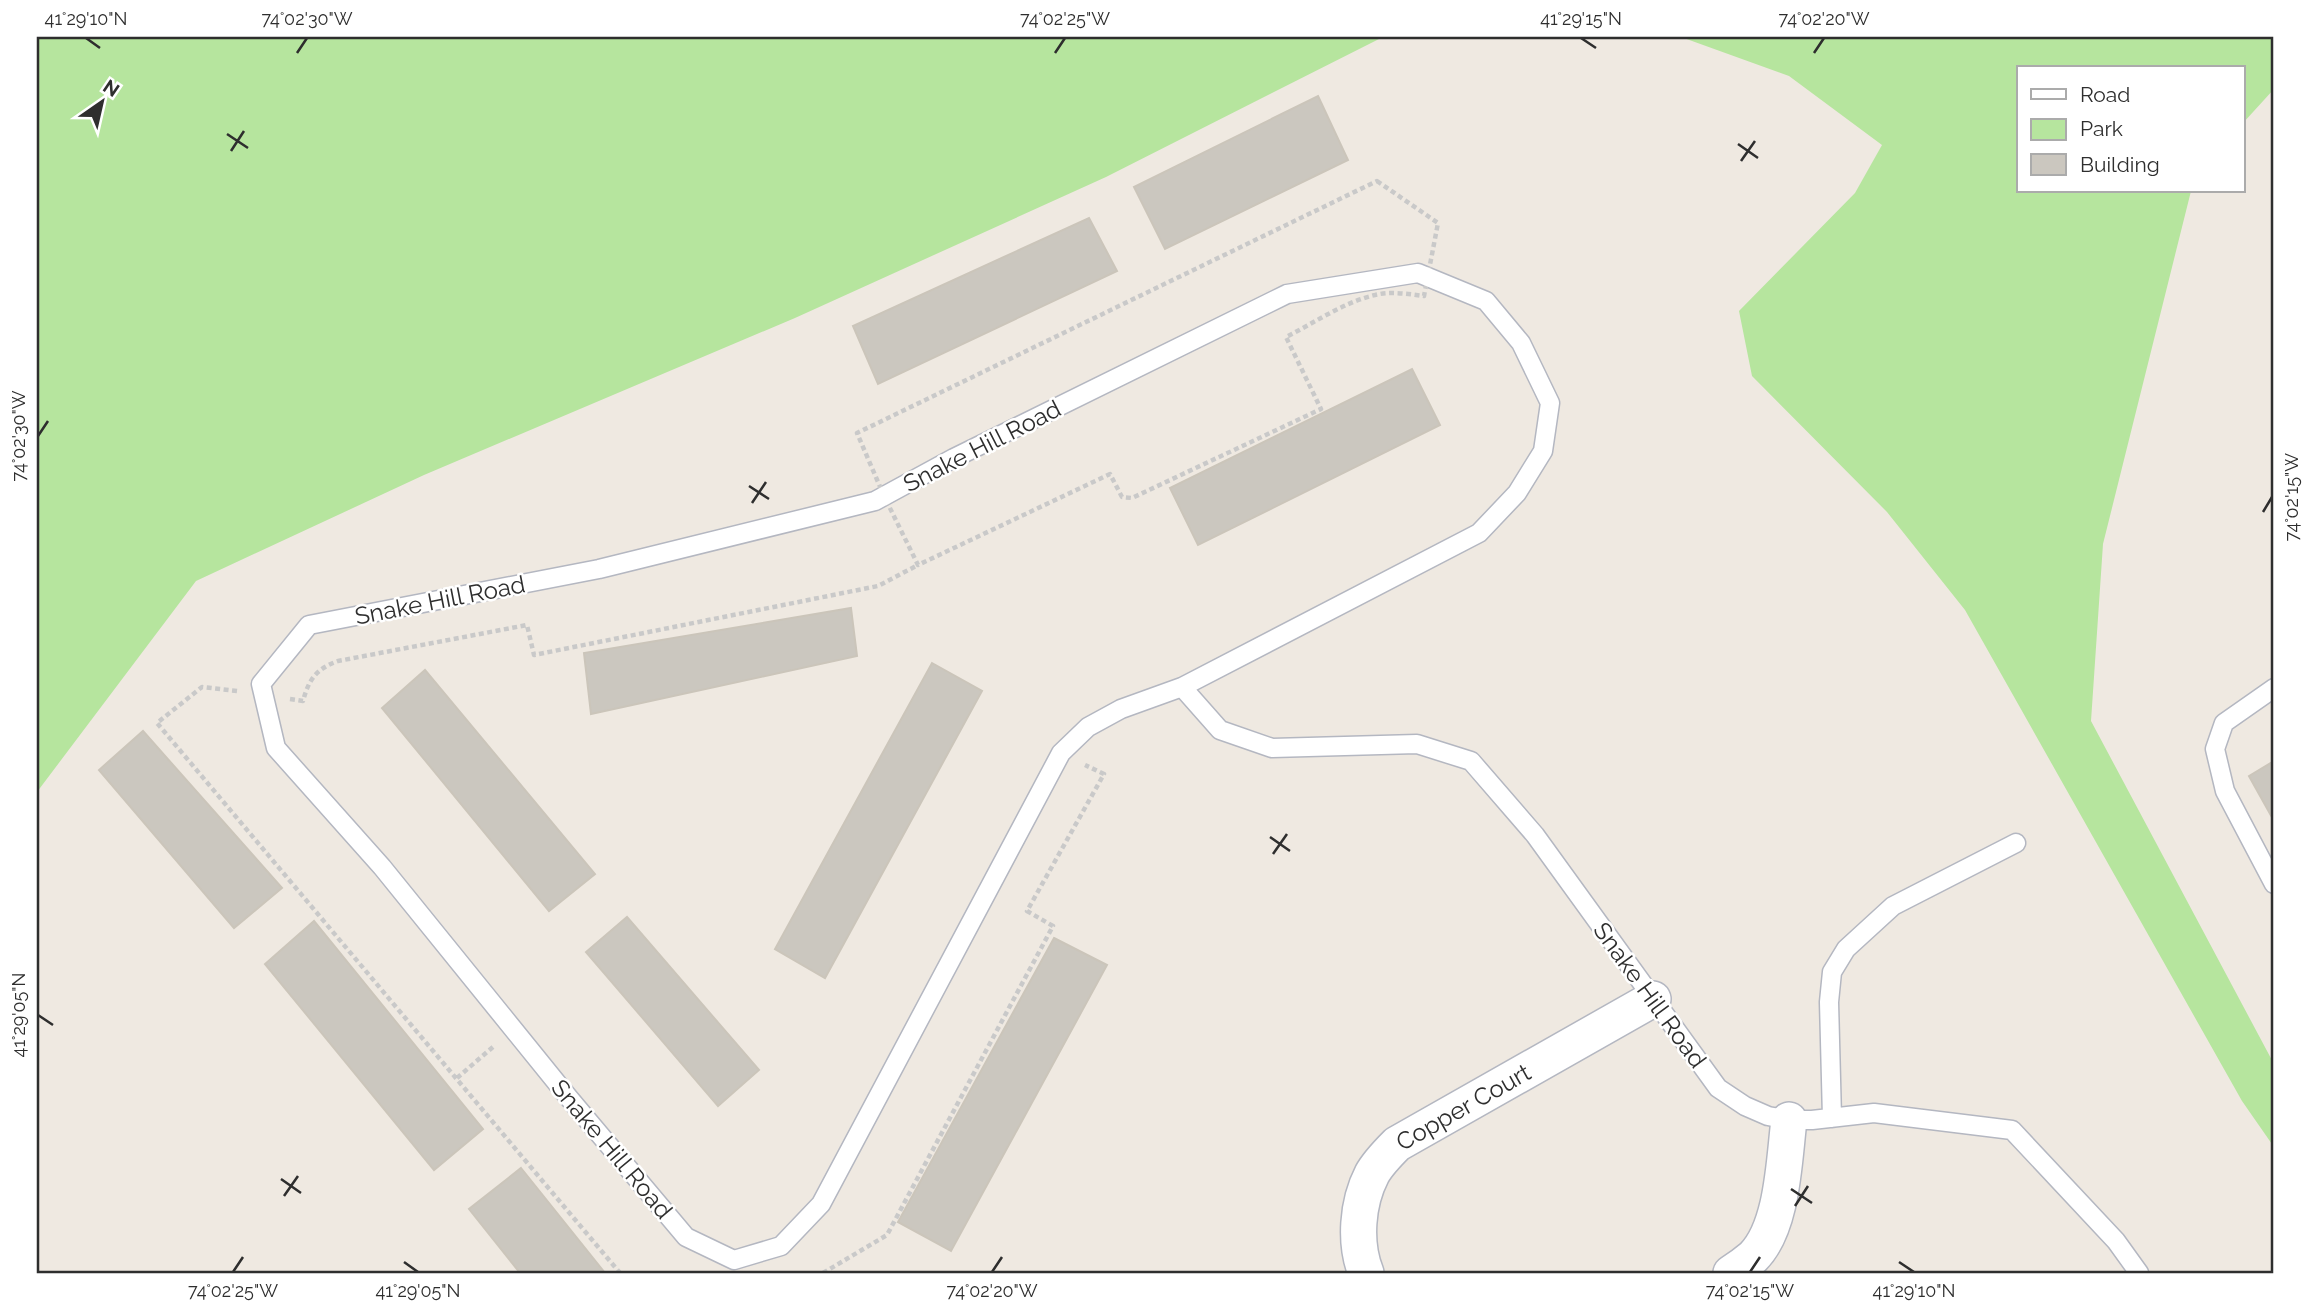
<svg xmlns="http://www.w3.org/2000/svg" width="2311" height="1310" viewBox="0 0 2311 1310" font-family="Raleway,sans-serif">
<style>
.green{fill:#b6e59e}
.building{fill:#cbc7bf;stroke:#cbc5ba;stroke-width:2}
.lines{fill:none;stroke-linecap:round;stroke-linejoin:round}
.lane-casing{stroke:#b4b7c1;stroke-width:21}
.street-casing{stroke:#b4b7c1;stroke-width:38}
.path{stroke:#c9c9c9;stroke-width:4.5;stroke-dasharray:5 3.5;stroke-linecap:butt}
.lane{stroke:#fff;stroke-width:18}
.street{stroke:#fff;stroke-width:35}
.ticks{fill:none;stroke:#2e2e2e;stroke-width:2.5}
.labels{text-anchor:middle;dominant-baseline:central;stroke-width:5;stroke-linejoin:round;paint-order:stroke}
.street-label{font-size:24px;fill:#2e2e2e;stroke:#fff}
.neatline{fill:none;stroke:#2e2e2e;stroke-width:2.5}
.ticks-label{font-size:18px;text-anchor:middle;fill:#2e2e2e}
</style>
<rect width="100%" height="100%" fill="#efe9e1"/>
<!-- green -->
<path class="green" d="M37,37H1383L1106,177L795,318L424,475L196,581L37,792Z
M1681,37H2274V89L2243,123V68H2019V191H2191L2103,544L2091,721L2274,1064V1147L2242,1101L1965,610L1887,512L1752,376L1739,311L1855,193L1882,145L1789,76Z"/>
<!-- building -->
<path class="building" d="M1318,96L1348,160L1165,249L1134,187Z
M1089,218L1117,271L878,384L853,326Z
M1412,369L1440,425L1198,545L1170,488Z
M851,608L857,656L591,714L584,653Z
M932,663L982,691L825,978L775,949Z
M425,670L595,874L549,911L382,708Z
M143,731L282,888L234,928L99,770Z
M2274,761V821L2249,776Z
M627,917L759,1070L718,1106L586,952Z
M314,921L483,1129L434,1170L265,964Z
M1054,938L1107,965L951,1251L898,1222Z
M521,1168L605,1273H520L469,1209Z"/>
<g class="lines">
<!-- lane casing -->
<g class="lane-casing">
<path id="lane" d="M1418,273L1486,301L1521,343L1550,403L1543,451L1517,493L1479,533L1182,687L1121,709L1088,727L1061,753L821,1204L781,1246L734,1260L686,1237L569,1098L382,867L276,748L261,684L309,625L599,569L875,501L954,458L1287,294Z
M1182,687L1220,730L1272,748L1417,744L1471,761L1535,835L1718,1088L1745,1106L1768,1116L1789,1120H1812L1874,1113L2012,1130L2116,1241L2139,1273
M2274,688L2224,723L2215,749L2225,791L2274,884
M1832,1118L1829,1002L1832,972L1846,949L1893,906L2016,843"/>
</g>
<!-- street casing -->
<g class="street-casing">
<g id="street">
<path id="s1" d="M1366,1273C1354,1243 1357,1203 1372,1174C1378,1163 1388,1153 1397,1144L1653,999"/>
<path d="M1731,1273C1739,1268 1746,1263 1753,1257C1783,1227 1784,1160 1789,1120"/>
</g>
</g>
<!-- path -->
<path class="path" d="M1377,181L1438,223L1424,296C1408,294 1391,291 1375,295C1344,302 1314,323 1286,337L1321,409L1132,498L1122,497L1110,474L918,565L884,496L857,433Z
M237,691L202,687L157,723L620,1273
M290,699L303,701C309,679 316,669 338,661L527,625L534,655L878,586L918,565
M457,1078L494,1046
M823,1273L887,1235L1053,926L1027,911L1104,774L1085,765"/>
<!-- lane -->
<use href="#lane" class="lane"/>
<!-- street -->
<use href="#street" class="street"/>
</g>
<!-- ticks -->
<path class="ticks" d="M86,38L100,48M1581,38L1596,48M297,53L307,38M1055,53L1065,38M1814,53L1824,38M227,134L248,148M1738,144L1758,158M231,151L244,131M1741,161L1755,141M38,436L48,421M749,486L769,499M752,503L766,482M2263,512L2272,497M1270,837L1290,851M1273,854L1287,834M38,1015L53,1025M281,1179L301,1193M1791,1189L1812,1203M284,1196L298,1176M1795,1206L1808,1186M404,1262L418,1272M1899,1262L1914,1272M233,1272L243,1257M992,1272L1002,1257M1750,1272L1760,1257"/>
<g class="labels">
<!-- street labels -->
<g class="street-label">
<text transform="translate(982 446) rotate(-27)">Snake Hill Road</text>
<text transform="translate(440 600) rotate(-11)">Snake Hill Road</text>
<text transform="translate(1650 995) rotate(54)">Snake Hill Road</text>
<text stroke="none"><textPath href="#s1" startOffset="217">Copper Court</textPath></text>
<text transform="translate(612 1149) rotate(50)">Snake Hill Road</text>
</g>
</g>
<!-- border -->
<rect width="2311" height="1310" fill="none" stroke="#ffffff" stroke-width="77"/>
<!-- legend -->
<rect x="2017" y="66" width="228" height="126" fill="#ffffff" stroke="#ababab" stroke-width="2"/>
<rect x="2031" y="89" width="35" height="10" fill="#ffffff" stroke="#ababab" stroke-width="2"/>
<text x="2080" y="102" font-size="21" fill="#2e2e2e">Road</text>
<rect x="2031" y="119" width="35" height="21" fill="#b6e59e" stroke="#ababab" stroke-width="2"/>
<text x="2080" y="136" font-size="21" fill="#2e2e2e">Park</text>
<rect x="2031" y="154" width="35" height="21" fill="#cbc7bf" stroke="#ababab" stroke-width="2"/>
<text x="2080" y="172" font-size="21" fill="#2e2e2e">Building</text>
<!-- north arrow -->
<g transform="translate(102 102) rotate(34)" stroke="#ffffff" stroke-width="5" paint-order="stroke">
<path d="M0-5L12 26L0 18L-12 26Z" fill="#2e2e2e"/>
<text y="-10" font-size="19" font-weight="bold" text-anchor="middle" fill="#2e2e2e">N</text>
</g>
<rect x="38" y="38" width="2234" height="1234" class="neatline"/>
<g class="ticks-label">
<text x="86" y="25">41°29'10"N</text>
<text x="307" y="25">74°02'30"W</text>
<text x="1065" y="25">74°02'25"W</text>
<text x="1581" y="25">41°29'15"N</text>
<text x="1824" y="25">74°02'20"W</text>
<text transform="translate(19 436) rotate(-90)" y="6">74°02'30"W</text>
<text transform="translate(2292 497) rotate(-90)" y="6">74°02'15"W</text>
<text transform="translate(19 1015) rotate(-90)" y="6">41°29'05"N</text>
<text x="233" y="1297">74°02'25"W</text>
<text x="418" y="1297">41°29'05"N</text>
<text x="992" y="1297">74°02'20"W</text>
<text x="1750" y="1297">74°02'15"W</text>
<text x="1914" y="1297">41°29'10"N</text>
</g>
</svg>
